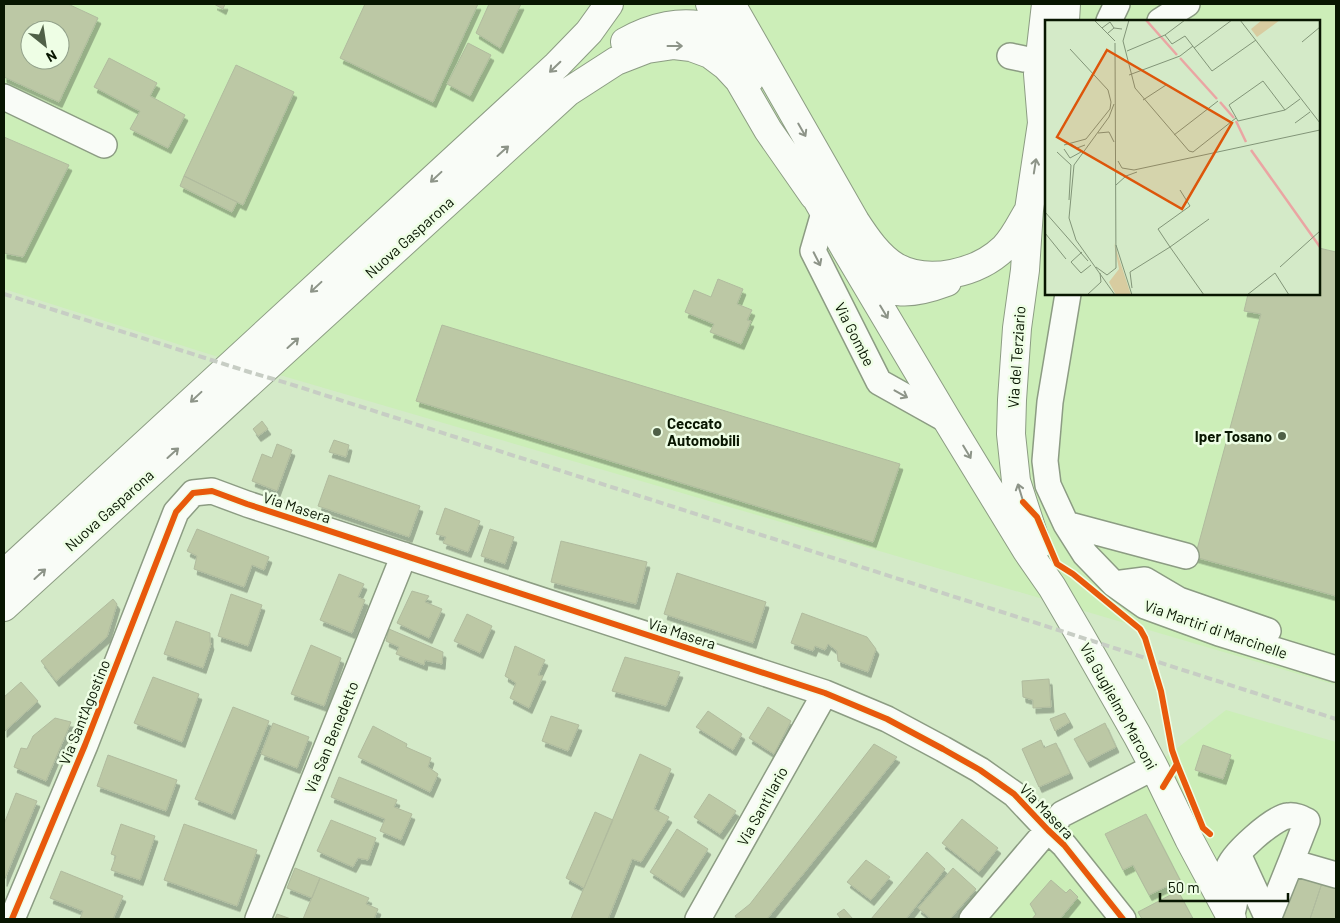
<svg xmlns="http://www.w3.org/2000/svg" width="1340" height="923" viewBox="0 0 1340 923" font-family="Barlow,sans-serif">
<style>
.built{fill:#cceeb8;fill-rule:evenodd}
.building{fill:#bcc8a5;stroke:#b0bb9e;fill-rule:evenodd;filter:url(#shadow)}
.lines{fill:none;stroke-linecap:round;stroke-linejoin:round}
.minor-casing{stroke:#8c9c83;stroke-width:28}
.major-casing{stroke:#8c9c83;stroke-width:30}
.minor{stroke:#f9fcf7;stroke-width:25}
.major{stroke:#f9fcf7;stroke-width:28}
.rail{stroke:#c7cdc4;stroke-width:4;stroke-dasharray:8 4;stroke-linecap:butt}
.cycleway-casing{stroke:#eefee5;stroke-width:9}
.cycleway{stroke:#e8590c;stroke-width:6}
.oneway{stroke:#8d9488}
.poi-dot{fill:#4f6047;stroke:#eefee5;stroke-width:2}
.labels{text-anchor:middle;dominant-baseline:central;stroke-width:5;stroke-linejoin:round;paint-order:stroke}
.street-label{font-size:15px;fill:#081601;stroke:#eefee5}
.poi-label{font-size:15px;font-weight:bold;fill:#081601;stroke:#eefee5;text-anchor:start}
.inset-river{fill:none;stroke:#eaa5a3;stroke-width:2.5}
.inset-road{fill:none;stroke:#829578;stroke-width:1}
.view{fill:#dd560b;fill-opacity:0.15;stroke:#dd560b;stroke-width:2.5}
.inset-edge{fill:none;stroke:#081601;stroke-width:2.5}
</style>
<defs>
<filter id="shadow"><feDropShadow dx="3" dy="5.5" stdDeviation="0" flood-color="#0004"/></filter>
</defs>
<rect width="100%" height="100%" fill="#d4eac8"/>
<!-- built -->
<path class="built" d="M4,4H1336V685L215,356L4,289ZM1046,21H1319V294H1046ZM30,30H60V60H30Z
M1226,710L1336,742V919H974L1052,830L1143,775Z"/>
<!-- building -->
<path class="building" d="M4,4H68L98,18L59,102L4,77ZM30,30H60V60H30Z
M214,4H225L223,9Z
M365,4H478L433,102L340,58Z
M489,4H521L500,48L476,33Z
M468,43L491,55L470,96L447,84Z
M109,58L157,83L150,96L185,115L168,148L130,129L140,111L94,87Z
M236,65L294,92L243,205L184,176Z
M4,137L69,165L23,257L4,253Z
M184,176L237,202L232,212L180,186Z
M1319,248L1336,252V596L1195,557L1261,314L1244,311L1248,294H1319Z
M718,279L743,289L737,304L752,310L747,320L751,321L741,344L710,332L714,324L685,312L694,290L711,297Z
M442,325L900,464L873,542L416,401Z
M262,421L268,429L258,436L253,429Z
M334,440L349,445L346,457L329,452Z
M277,444L292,450L277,491L252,481L262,454L272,458Z
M329,475L420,506L409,537L318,506Z
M445,508L480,521L468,552L443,543L446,537L436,534Z
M197,529L269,557L264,570L252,565L244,587L194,569L197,556L187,551Z
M490,529L514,537L505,564L481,556Z
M561,541L647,562L636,604L551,582Z
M677,573L766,602L753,643L664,614Z
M339,574L364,584L358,597L365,600L352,633L320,620Z
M412,591L429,596L425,602L442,609L429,638L397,623Z
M231,594L262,605L248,646L218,636Z
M113,599L117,604L107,637L56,681L41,661Z
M802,613L867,637L876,649L868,672L838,661L837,651L828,644L825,650L815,646L813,651L791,643Z
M467,614L492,626L480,653L454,641Z
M176,621L210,633V642L211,644L203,668L164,654Z
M389,629L443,652L442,664L425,660L424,665L396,654L399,647L386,641Z
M311,645L341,658L324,706L291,694Z
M515,646L545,660L538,675L543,676L529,708L510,698L516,683L505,676Z
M625,657L680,672L666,706L612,691Z
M153,677L199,694L182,742L134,723Z
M1049,679L1051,707L1033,708V700L1023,697L1022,681Z
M21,682L38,701L4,732V697Z
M233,707L269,721L232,814L195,799Z
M768,707L791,721L774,754L749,738Z
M708,711L742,734L733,750L696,727Z
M1065,713L1070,722L1055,731L1050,719Z
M551,716L579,725L568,751L542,741Z
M55,718L71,722L46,781L14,767L21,748L27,749L33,736Z
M273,723L309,737L297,768L261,754Z
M1105,723L1116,747L1087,762L1074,739Z
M373,726L407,744L406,747L431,758L428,767L438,774L430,792L358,757Z
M1041,740L1044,748L1056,743L1070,773L1039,787L1022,749Z
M874,744L897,757L767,919H737L735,916L750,904Z
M1203,745L1231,755L1223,779L1195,770Z
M640,754L671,769L654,809L669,817L641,862L632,859L608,919H571Z
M108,755L177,780L166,811L97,786Z
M339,777L397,800L394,807L412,814L401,840L380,831L385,819L331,797Z
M16,793L37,801L4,881V824Z
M709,794L736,811L720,834L694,817Z
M595,812L613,820L584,888L566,878Z
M1146,814L1180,880L1149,895L1133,865L1123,870L1105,834Z
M962,819L998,848L979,872L942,843Z
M331,820L376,838L368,860L358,858L353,867L317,851Z
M121,824L155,836L140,880L111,870L116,856L111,854Z
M184,824L257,850L237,906L164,880Z
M677,829L708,849L681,892L650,872Z
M927,852L945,869L906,919H871Z
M866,860L890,877L871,900L847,882Z
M295,868L320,878L312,898L287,888Z
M953,868L976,889L950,919H931L918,908Z
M61,871L123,896L113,919H80L83,911L50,898Z
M1297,875L1322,883L1310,919H1283Z
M320,878L369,898L366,904L378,909L374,919H303Z
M1051,880L1066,893L1070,889L1078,897L1060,919H1032L1036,914L1030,904Z
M1322,883L1336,887V919H1310Z
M1178,891L1192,917L1189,919H1142L1138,912Z
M844,909L853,919H841L837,914Z
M277,914L291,919H275Z"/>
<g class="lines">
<!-- minor casing -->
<g class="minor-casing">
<path id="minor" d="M1109,21L1117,4
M1160,21L1187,4
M1010,56L1024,59
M4,97L104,145
M824,213L813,251L879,382L947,420
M1068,294L1050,402L1045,461L1048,485L1066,524L1085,554L1114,584L1145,606L1219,633L1336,669
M1066,524L1186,556
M1114,584L1145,580L1179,600L1268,631
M1238,854L1268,919
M1231,918C1232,912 1235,905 1235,898C1235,889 1226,879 1228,869C1231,855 1274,817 1288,816C1295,815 1301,818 1307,821L1291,862
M12,919L85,745L176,512L193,493L212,491L247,504L825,693L887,719L943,749L980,770L1014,794L1048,830L1064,845L1123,919
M258,919L404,555
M698,919L825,693
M972,919L1039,840L1062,814L1154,767
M1268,919L1291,862L1336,875"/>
</g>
<!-- major casing -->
<g class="major-casing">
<path id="major" d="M710,4L723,31L750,79
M731,4L855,221C866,238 879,257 896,267C929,285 978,273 1004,248C1014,238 1020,225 1027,213
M1065,21L1066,4
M625,42C651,27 682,19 712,28C715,29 720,29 723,31C726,33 729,36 732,39
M1042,123L1038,74L1046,4
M806,180L846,250L947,420L1027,551L1052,587L1080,635L1137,735L1154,767L1189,839L1232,919
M860,271C889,298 912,295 947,282
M1037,546L1016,481L1011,434L1012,400L1017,328L1025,270L1029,210L1042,123L1046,107
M4,574L557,65L589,32L609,4
M4,607L568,92L616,61L647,49L674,45L691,47L710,54L726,66L739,80L768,130L814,196"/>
</g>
<!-- minor -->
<use href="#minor" class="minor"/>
<!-- major -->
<use href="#major" class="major"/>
<!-- rail -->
<path class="rail" d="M4,294L246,371L290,384L1336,719"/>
<!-- cycleway casing -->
<g class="cycleway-casing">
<path id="cycleway" d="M1023,502L1037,517L1057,564L1073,574L1140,629L1145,638L1161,691L1172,750L1177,764L1163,787
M1177,764L1203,828L1210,834
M12,919L85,745L176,512L193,493L212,491L247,504L825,693L887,719L943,749L980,770L1014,794L1048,830L1064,845L1123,919"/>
</g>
<!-- cycleway -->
<use href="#cycleway" class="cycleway"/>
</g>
<!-- one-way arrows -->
<defs><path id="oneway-shaft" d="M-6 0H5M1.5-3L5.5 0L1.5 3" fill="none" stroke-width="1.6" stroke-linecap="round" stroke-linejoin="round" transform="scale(1.25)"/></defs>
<g class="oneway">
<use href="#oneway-shaft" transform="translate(675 46)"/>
<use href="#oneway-shaft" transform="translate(555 67) rotate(136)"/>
<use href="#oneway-shaft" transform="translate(802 130) rotate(60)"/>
<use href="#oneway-shaft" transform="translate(503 151) rotate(-42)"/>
<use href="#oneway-shaft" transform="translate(1035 166) rotate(-81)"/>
<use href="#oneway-shaft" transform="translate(436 177) rotate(137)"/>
<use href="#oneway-shaft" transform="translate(817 259) rotate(63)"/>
<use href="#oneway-shaft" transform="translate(316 287) rotate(137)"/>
<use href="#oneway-shaft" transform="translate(884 312) rotate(59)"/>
<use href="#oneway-shaft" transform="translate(293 343) rotate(-42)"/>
<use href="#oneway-shaft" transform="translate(901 394) rotate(29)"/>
<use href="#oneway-shaft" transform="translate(196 397) rotate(137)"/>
<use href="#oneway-shaft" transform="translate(967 452) rotate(59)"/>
<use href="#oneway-shaft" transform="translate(173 453) rotate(-42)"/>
<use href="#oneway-shaft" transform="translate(1020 491) rotate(-107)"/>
<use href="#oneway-shaft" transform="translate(40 574) rotate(-42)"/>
</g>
<!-- markers -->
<g class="poi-dot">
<circle cx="657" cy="432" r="5"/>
<circle cx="1282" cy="436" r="5"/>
</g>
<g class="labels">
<!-- street labels -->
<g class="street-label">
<text transform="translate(409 237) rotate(-42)">Nuova Gasparona</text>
<text transform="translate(855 334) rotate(63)">Via Gombe</text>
<text transform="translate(1016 357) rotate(-86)">Via del Terziario</text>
<text transform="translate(297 507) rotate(18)">Via Masera</text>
<text transform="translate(109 510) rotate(-42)">Nuova Gasparona</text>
<text transform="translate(1216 629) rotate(19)">Via Martiri di Marcinelle</text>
<text transform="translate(682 633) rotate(18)">Via Masera</text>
<text transform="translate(1119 706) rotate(61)">Via Guglielmo Marconi</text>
<text transform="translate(84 712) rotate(-68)">Via Sant'Agostino</text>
<text transform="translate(331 737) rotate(-68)">Via San Benedetto</text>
<text transform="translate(762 806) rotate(-61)">Via Sant'Ilario</text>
<text transform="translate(1047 811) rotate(46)">Via Masera</text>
</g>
<!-- poi labels -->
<g class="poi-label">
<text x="667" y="423">Ceccato<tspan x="667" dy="17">Automobili</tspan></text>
<text x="1272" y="436" text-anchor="end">Iper Tosano</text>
</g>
</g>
<!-- overview -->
<g transform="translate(1045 20)">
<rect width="275" height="275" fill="#d4eac8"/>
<path d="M217,0H235L212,17L206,9ZM69,223L86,275H71L64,262L74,249Z" fill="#d8cca0"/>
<path class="inset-river" d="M101,0L132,35M135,38L172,79M175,82L189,98M191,101L201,122M206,130L275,227"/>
<path class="inset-road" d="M49,0L70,21M195,0L275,103M57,8L65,2L69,8M63,13L69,8L77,9M120,15L127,24L140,16L167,51L211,20M78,21L90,68L144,131L148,132L191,98M78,21L84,0M257,22L275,7M149,28L187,0M82,31L120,15L140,0M84,55L135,36L148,26M98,80L121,65M69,84L64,97L29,145L24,198L31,220L70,275M240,90L218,61L184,85L193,101L240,90L255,79M250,103L265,92M53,113L64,112L69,122M129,115L173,81M26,124L32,128L40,125M19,125L41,119L65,89L66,82L63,70L25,29M19,129L25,138L36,132M12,132L26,145L24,180M73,141L77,148L89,150L275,110M71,165L81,156L92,152M0,192L43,241M0,213L21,239M71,225L87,275M37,232L26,242L36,253L46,245M51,247L62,255L71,248L70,23M235,247L275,211M87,268L85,252L125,227L113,209L145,186L135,170M42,275L56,262L55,253M159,275L125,227L164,199M202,275L230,253L244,275"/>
<path class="view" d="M62,30L187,103L137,189L12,117Z"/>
<rect width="275" height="275" class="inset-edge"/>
</g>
<!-- border -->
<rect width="1340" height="923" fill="none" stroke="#081601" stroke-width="10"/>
<!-- north arrow -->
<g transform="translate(45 45) rotate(150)"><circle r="24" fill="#eefee5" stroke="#92a18a"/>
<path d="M0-4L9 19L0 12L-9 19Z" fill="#4f6047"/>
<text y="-8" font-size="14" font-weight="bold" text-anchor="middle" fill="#081601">N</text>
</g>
<!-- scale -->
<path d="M1160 893v8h128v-8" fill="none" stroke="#081601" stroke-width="2.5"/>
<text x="1168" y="893" font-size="15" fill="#081601" stroke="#eefee5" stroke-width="4" paint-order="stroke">50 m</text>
</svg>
